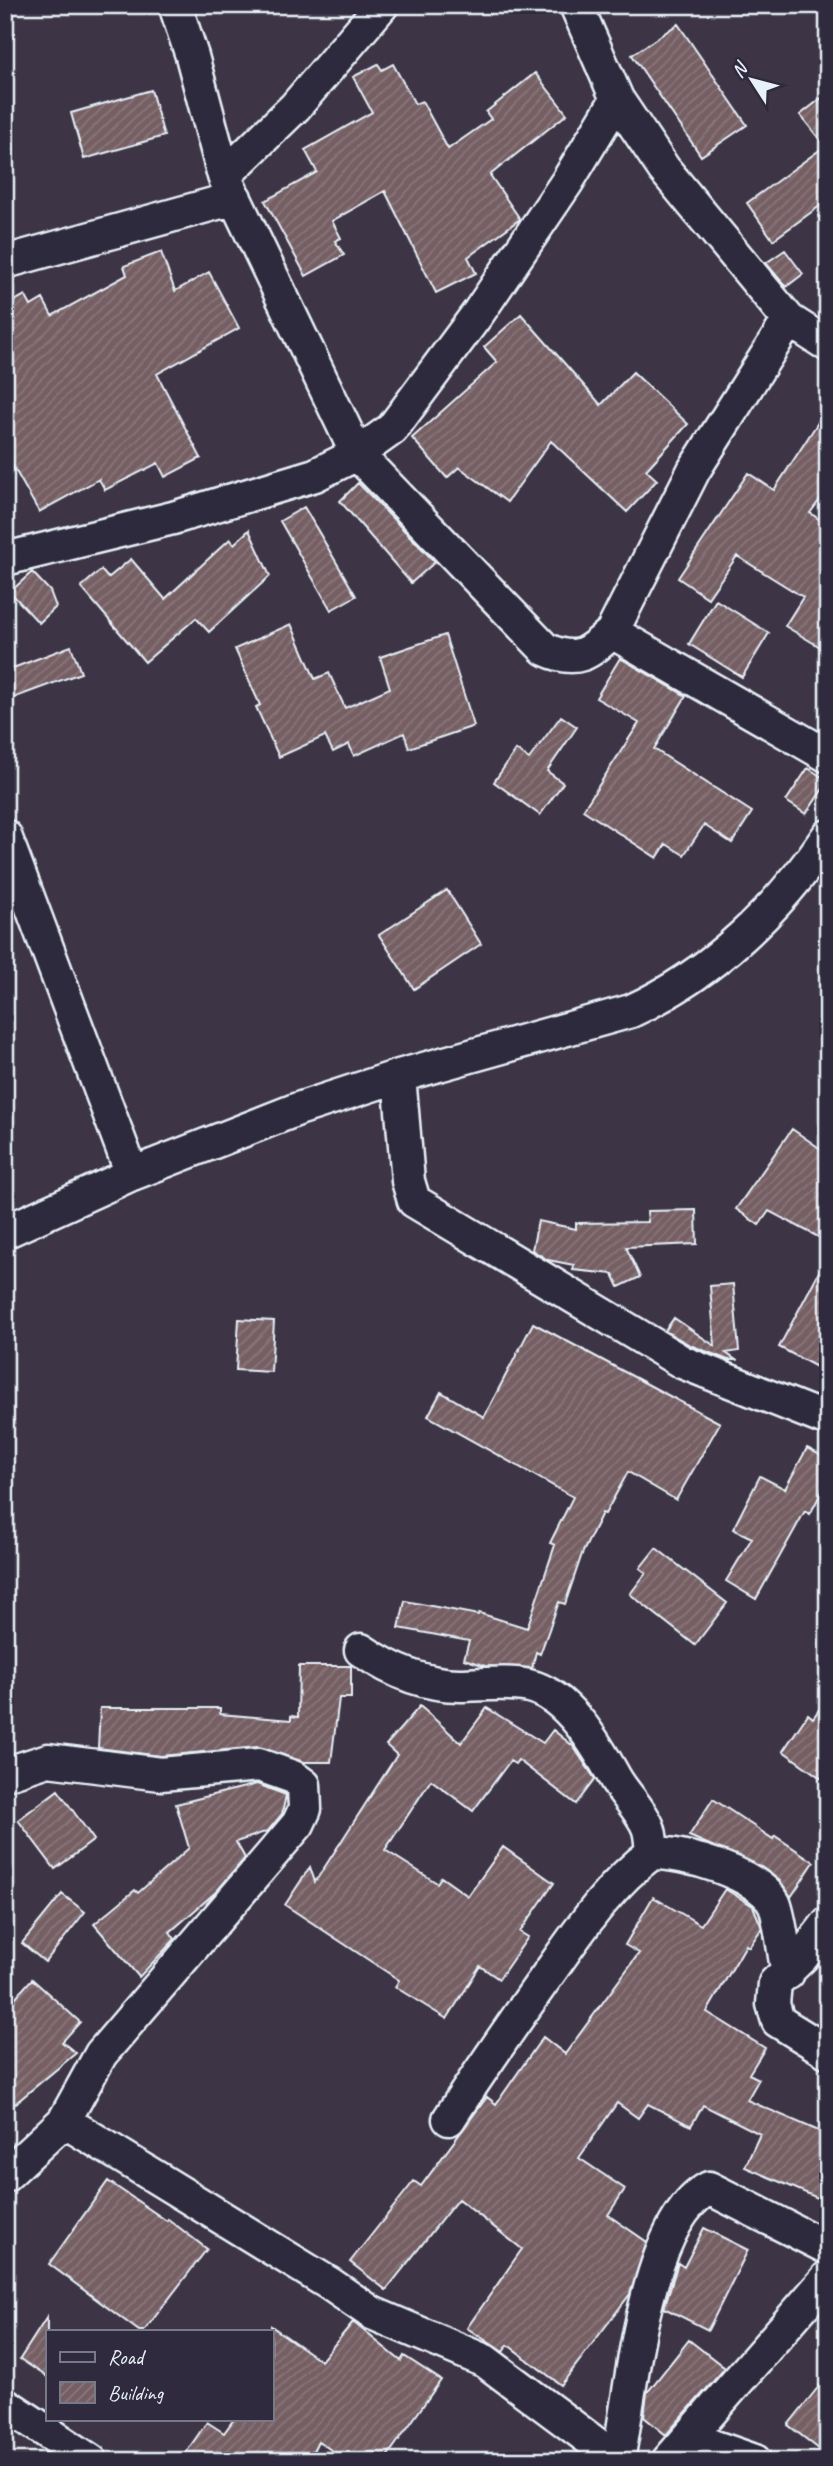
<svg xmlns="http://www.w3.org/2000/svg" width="833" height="2466" viewBox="0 0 833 2466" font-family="Caveat,sans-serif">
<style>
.building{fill:url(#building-hatch);stroke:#e8f1f8;stroke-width:2}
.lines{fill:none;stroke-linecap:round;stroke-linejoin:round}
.minor-casing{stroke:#e8f1f8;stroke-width:37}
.minor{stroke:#2f2a3d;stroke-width:32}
</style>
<defs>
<pattern id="building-hatch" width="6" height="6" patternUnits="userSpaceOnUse" patternTransform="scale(1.75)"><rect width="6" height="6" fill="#755f64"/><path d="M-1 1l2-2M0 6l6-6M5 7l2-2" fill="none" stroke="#89767b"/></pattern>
</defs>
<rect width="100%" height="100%" fill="#3d3545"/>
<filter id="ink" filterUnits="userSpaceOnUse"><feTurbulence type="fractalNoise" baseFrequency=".0143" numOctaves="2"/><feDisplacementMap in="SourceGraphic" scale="14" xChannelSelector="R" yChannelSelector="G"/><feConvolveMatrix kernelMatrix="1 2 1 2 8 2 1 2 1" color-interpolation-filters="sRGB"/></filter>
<g filter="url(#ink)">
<!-- building -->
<path class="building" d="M678,24L747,125L701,156L632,55Z
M378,64L382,70L393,64L415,104L422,101L448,149L491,119L486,112L535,73L567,114L490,175L520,219L468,257L476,273L436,293L385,191L332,221L341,238L335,241L344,255L306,276L265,201L317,172L305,150L372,112L353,77Z
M151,90L164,136L84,159L71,113Z
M828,93V200L773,240L747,203L825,146L800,115Z
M785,250L803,274L786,287L766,263Z
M161,252L175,291L209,272L239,328L157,374L201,458L165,477L158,463L105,490L99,479L39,512L5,452V306L25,295L31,306L43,299L52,316L127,275L124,266Z
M521,314L601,405L633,372L688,424L646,470L657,480L627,512L551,441L507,502L459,467L447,478L412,438L497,362L484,347Z
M828,407V489L810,513L828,525V635L820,647L785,626L803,597L737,556L708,598L678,578L748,473L774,490Z
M358,483L435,562L411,583L340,501Z
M304,507L356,596L331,610L280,521Z
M249,530L270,576L209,632L196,618L145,662L81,587L101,570L108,578L131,559L165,599L230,539L234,544Z
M32,572L50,591L56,607L39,623L10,592Z
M716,600L769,633L742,677L689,644Z
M291,624L315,679L329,673L345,708L390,688L380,657L445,635L474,726L409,748L404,733L354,756L349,744L333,752L325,736L279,757L256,707L260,705L235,649Z
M71,646L81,673L5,701V671Z
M620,658L686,696L654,749L752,812L732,843L704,825L684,855L666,844L657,858L583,810L639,723L596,698Z
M561,716L577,727L547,771L563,783L540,815L494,782L516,750L529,759Z
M808,768L828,781L806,814L786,801Z
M447,890L481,944L414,989L379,935Z
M792,1129L828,1154V1242L769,1211L759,1225L736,1209Z
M696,1210L697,1244L626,1247L640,1277L619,1287L613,1274L573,1270L574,1265L548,1260L532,1250L538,1221L576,1229V1223L648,1222L647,1211Z
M828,1255V1373L779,1347Z
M733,1284L739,1351L726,1353L736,1360H728L690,1345L665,1331L674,1318L715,1346L710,1286Z
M239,1319L274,1321L271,1372L236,1370Z
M533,1323L720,1423L676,1500L628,1472L605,1514L602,1513L582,1554L565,1604L559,1602L540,1654L536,1652L532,1668L485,1666L464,1659L469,1641L399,1628L405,1601L478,1615L479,1613L527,1628L555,1545L550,1543L573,1497L428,1416L441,1392L484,1417Z
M807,1448L828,1459V1480L810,1514L805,1511L756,1599L726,1581L752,1538L733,1529L760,1476L785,1489Z
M656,1548L727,1603L695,1645L630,1594L646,1573L640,1568Z
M299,1666H351V1698H339L331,1762H304L258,1747L161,1756L98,1748L100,1708H220V1714L291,1720V1716L298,1717Z
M828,1697V1783L783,1751L808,1714L813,1718Z
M420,1706L461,1743L487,1708L543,1743L553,1730L573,1746L595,1779L576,1804L518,1760L515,1764L510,1761L473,1811L431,1780L385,1850L437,1883L441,1877L468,1896L503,1847L554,1883L520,1932L528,1937L499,1979L480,1966L447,2019L395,1987L399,1980L285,1905L310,1867L315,1882L397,1755L386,1745Z
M257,1784L286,1795L282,1814L268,1831L236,1842L245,1858L217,1891L170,1932L175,1939L139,1977L94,1924L135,1890L138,1893L189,1848L176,1804Z
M58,1790L94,1840L55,1869L18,1820Z
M713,1799L773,1839L775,1836L814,1862L791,1897L780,1881L761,1867L689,1836Z
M725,1889L753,1906L762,1928L749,1947L746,1945L707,2012L765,2048L749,2074L759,2079L747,2100L828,2135V2182L820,2199L745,2167L760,2134L703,2105L691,2126L648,2104L638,2118L617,2103L579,2158L625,2189L608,2215L647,2242L630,2294L561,2385L508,2345L503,2352L467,2328L522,2249L458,2199L386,2290L350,2262L414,2181L421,2186L487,2097L496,2104L543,2037L565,2054L639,1953L625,1945L653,1897L701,1925Z
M62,1894L85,1912L45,1962L22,1943Z
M32,1979L80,2022L62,2042L76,2053L5,2112V2009Z
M108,2181L167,2221L168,2219L207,2249L144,2331H139L49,2264Z
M704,2228L748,2250L708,2330L664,2308L678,2263L684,2267Z
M47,2317V2377L20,2359Z
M353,2322L401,2361L404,2356L441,2380L384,2461H347L318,2441L308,2461H180L207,2422L224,2433L234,2419H271V2326L321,2361Z
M689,2340L725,2368L666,2435L644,2417L647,2393Z
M828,2375V2456L788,2425Z"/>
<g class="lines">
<!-- minor casing -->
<g class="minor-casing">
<path id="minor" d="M175,5L192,56L224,176L357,454L545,649C577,664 588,654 612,632
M576,5L617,99L664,169L789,320L828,345
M224,176L295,107L382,5
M5,262L235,198
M789,320L694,470L612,632L828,756
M5,559L173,518L315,475L357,454L392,429L479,312L567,182L617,99
M5,836L132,1174
M399,1076L408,1181L414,1201L682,1362L828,1420
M5,1232L132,1174L298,1109L399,1076L631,1011C712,974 779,909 828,836
M361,1650C390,1670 423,1685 460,1685C482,1685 507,1681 529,1686C568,1695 597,1746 615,1778C624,1794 641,1810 648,1827C651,1834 651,1845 652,1853
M5,1774L48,1760L161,1774L259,1765L293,1777L304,1785L305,1809L298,1824L101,2054L64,2121L5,2176
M828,1923L802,1957L775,1983L773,2004L778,2021L828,2052
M449,2119C478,2074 508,2031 539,1987C574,1939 604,1889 652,1853C684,1852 758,1874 774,1903C780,1915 784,1956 788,1973
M64,2121L330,2284L372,2313L485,2361L619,2461
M5,2404L91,2461
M689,2438L755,2461
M618,2460C631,2394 644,2222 709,2188L828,2248
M668,2461L828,2277"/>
</g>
<!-- minor -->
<use href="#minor" class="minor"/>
</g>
</g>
<!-- margin -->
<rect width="833" height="2466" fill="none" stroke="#2f2a3d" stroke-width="28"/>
<rect x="14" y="14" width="805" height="2438" fill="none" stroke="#e8f1f8" stroke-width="2.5" filter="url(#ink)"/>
<!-- legend -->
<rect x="46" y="2330" width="228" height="91" fill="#2f2a3d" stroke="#797a88" stroke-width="2"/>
<rect x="60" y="2352" width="35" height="10" fill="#2f2a3d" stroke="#797a88" stroke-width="2"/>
<text x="108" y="2364" font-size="21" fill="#e8f1f8">Road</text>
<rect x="60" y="2382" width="35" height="21" fill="url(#building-hatch)" stroke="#797a88" stroke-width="2"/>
<text x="108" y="2400" font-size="21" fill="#e8f1f8">Building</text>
<!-- north arrow -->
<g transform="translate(752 80) rotate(306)" stroke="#2f2a3d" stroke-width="5" paint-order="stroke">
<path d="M0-5L12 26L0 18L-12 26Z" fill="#e8f1f8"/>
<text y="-10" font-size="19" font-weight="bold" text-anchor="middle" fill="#e8f1f8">N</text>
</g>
</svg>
